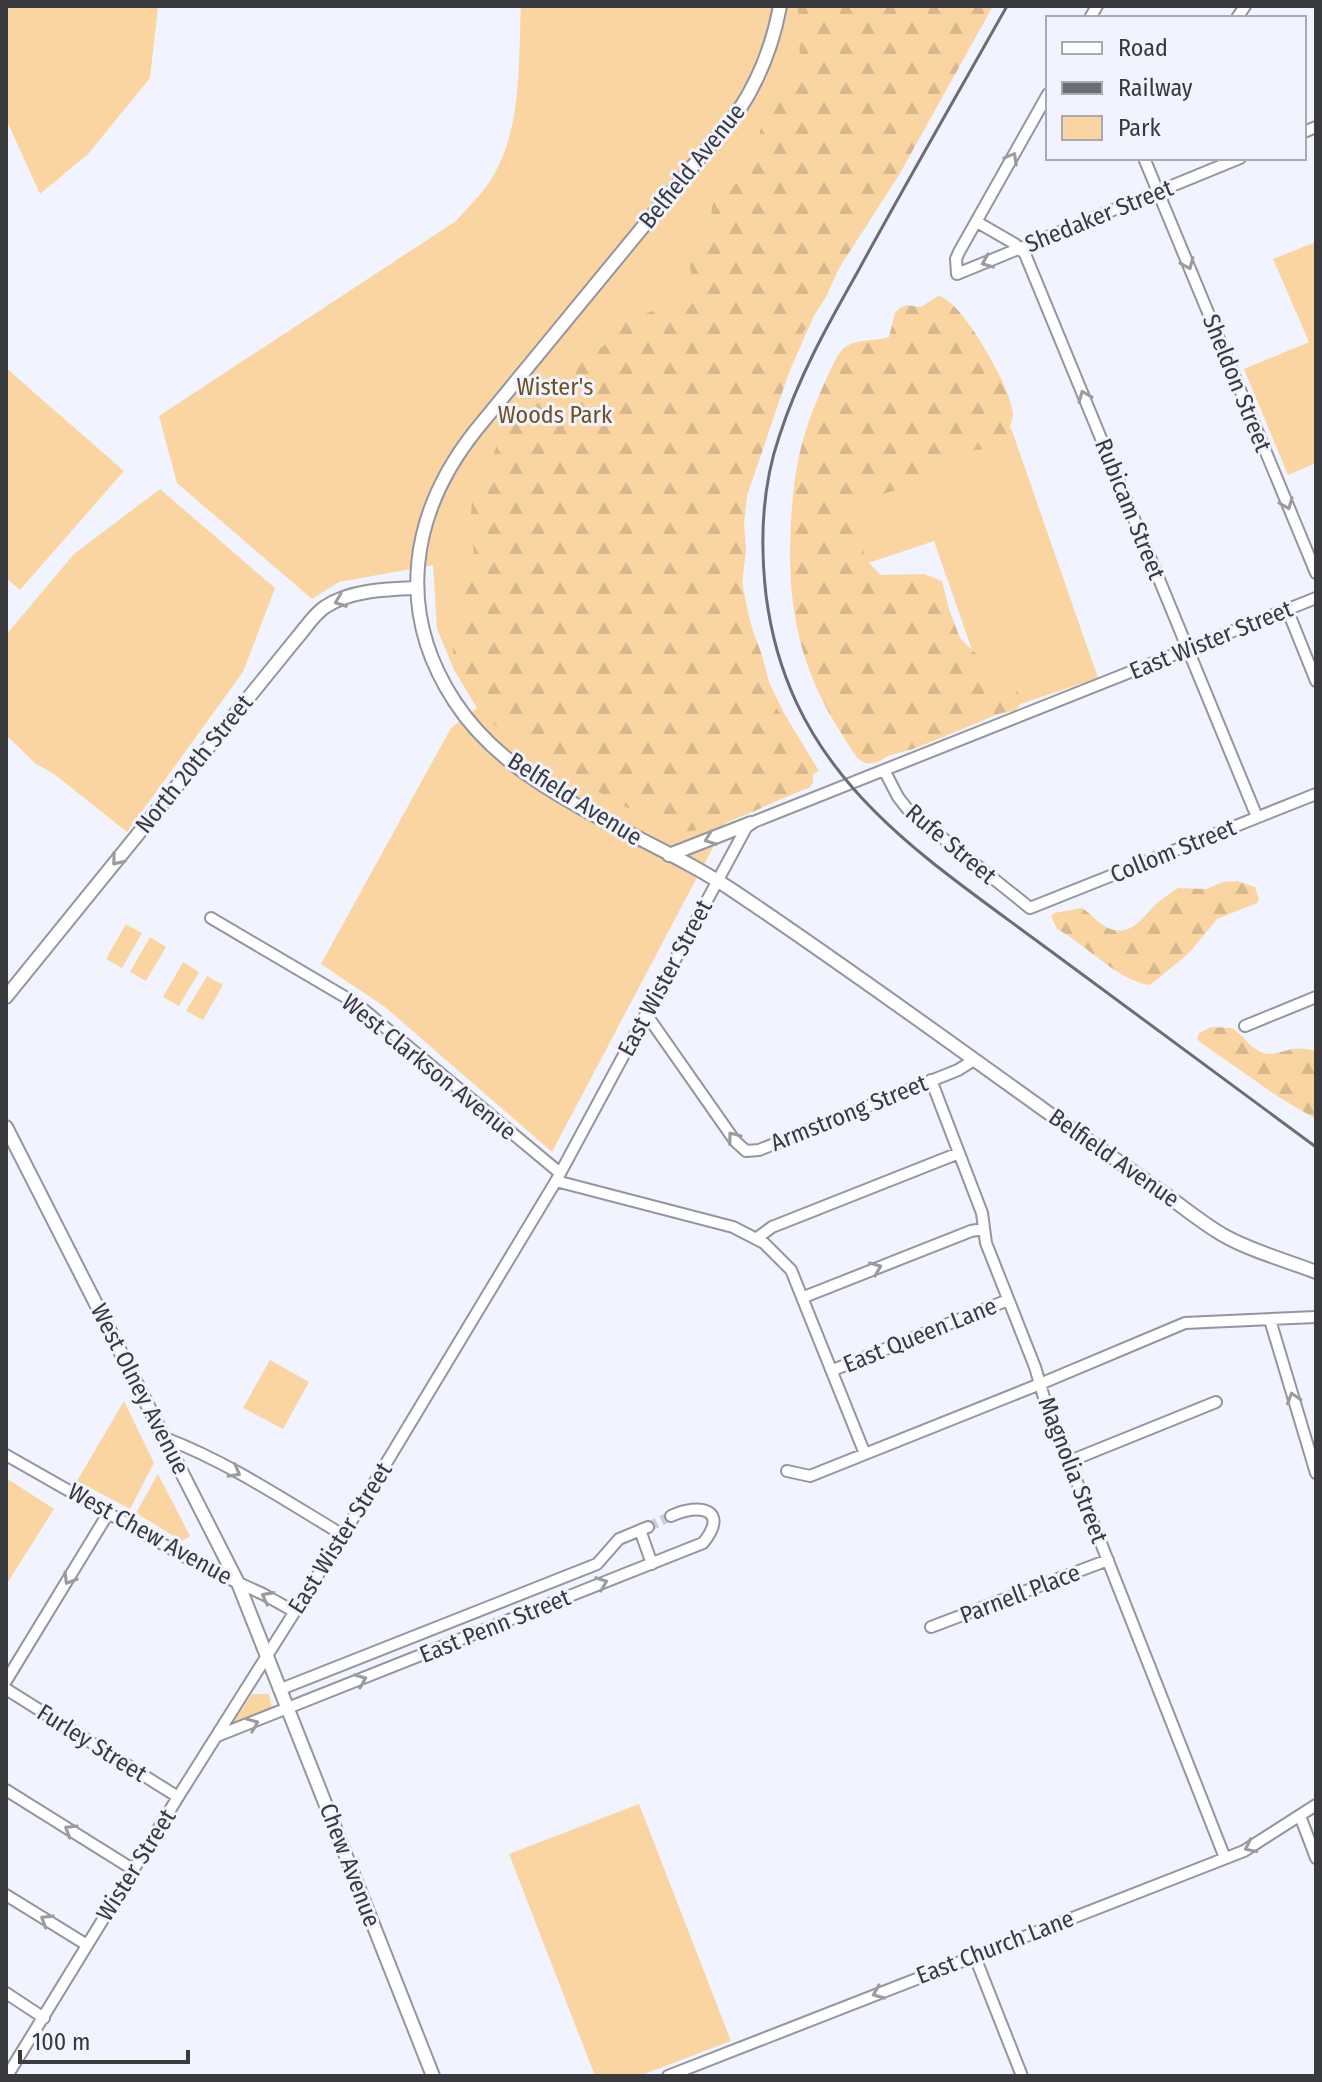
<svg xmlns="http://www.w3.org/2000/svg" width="1322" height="2082" viewBox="0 0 1322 2082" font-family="'Fira Sans Condensed',sans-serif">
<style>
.green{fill:#fad5a2}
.forest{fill:url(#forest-firs)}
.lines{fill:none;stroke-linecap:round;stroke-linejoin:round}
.minor-tunnel{stroke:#cccfd8;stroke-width:10;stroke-dasharray:10 5;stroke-linecap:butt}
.minor-casing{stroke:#93969f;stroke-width:14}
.tertiary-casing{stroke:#93969f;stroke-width:16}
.minor{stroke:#fff;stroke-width:10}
.tertiary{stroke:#fff;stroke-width:12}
.rail{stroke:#6c6d73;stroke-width:3}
.oneway{stroke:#9c9c9e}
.labels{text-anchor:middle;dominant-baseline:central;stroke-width:6;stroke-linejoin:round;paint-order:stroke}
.street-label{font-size:24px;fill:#393a3e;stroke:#f1f4fe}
.park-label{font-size:24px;fill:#705121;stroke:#f1f4fe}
</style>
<defs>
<pattern id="forest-firs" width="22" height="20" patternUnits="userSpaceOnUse" patternTransform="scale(2)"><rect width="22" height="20" fill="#fad5a2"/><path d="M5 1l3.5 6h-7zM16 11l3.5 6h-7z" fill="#d7b88d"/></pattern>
</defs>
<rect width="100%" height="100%" fill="#f1f4fe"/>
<!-- green -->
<path class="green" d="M6,6H158L150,78L88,154L40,194L6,119Z
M521,6H989L820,302L750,461L739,567L748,612L762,668L785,715L819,771L730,815L552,1152L385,1007L321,964L451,728L477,708L454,670L437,629L433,565L339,582L312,599L177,483L159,416L456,221C467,208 480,196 489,183C523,131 518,65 521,6Z
M1316,242V463L1288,475L1244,369L1309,342L1273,259Z
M6,368L124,471L20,590L6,578Z
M1011,428L1098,678L994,713L934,541L865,564L838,487Z
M160,489L275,588L243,672L127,832L54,774L36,764L6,735V635L74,554Z
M126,924L142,933L122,968L106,959Z
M150,937L166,947L146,981L130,972Z
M183,962L199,972L179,1006L163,997Z
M207,976L223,985L203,1020L186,1011Z
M270,1360L309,1382L283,1429L243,1408Z
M124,1401L154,1463L130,1509L77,1481Z
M158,1474L190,1536L182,1541L136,1513Z
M6,1478L54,1509L6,1585Z
M252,1694H269L272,1708L232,1724Z
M639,1804L731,2041L639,2076H595L509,1854Z"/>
<!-- forest -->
<path class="forest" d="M798,6H993L899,175L839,268L826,297L802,334L747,496L744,523L746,549L742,586L747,615L762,655L775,706L801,745L813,773V783L809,788C768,801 712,839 670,830L607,797L500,731L484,714L454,664L452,636L460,621L457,597L471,572L474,561L473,539L475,527L471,513L472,499L486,477L498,442L554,382L610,341L627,320L656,310L679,314C707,302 689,278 689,258C689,244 701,244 707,234C711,225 711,212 713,202L736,184L748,170L755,157L760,131L779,87L800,64Z
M938,296C961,298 1012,390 1013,413C1013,423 1007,429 1007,443L1002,448L973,450L930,470L910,486L859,501L854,510L855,519L863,538L864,558L881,575L924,574L942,581L949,609L960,638L986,664L996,681L1015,683L1021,703L1015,711L1001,713L916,748L888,756C861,774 856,756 843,736C805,677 790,623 790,552C791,496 795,450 818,398C823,387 835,356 843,349C855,338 873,342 889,337L895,313L900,308L907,305L921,307Z
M1237,881L1255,887L1259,899L1257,903L1217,919L1188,954L1150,985C1118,981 1087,945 1057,929L1051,916L1054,913L1082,908C1092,914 1098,924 1108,928C1129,937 1140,921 1152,908C1156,903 1171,893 1178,888L1206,889L1223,882Z
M1211,1027L1232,1028C1244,1036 1250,1048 1263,1053C1279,1058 1289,1043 1315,1051L1316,1119L1280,1098L1200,1042L1197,1039L1199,1033Z"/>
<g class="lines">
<!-- minor-tunnel -->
<path class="minor-tunnel" d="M648,1527L671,1516"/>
<!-- minor casing -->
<g class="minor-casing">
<path id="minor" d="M1090,18L1097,6
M1237,18L1245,6
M1048,94L959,252L956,259L957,274L1240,158
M1304,132L1316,127
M1144,158L1316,573
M977,222L1015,244L1025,254L1257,817
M1287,609L1316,681
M884,770L898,797L909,811L1030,908L1316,794
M211,918L357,1004L560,1173
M646,1014L735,1141L746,1151L759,1150L958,1070L974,1060
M1245,1026L1316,997
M931,1080L982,1213L986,1243L1035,1367L1045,1401L1225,1858
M556,1181L733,1227L764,1243L791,1270L865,1454
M757,1238L772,1227L959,1153
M804,1297L971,1231L983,1229
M1270,1320L1316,1473
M833,1370L1008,1300
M165,1438C228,1462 286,1501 343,1535
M6,1455L203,1567L263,1594L295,1612
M1070,1461L1216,1402
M787,1471L810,1476L1040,1384L1185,1323L1316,1317
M640,1530L652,1564
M931,1627L1108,1560
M6,1681L109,1512
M6,1689L178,1797
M281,1689L597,1564L619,1539L648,1527
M217,1736L703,1543C730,1510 700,1502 671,1516
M6,1790L134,1870
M1300,1816L1316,1858
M6,1895L87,1945
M975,1957L1022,2076
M6,1993L44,2018
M7,2076L178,1797L343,1535L556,1181L746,828L751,823L1316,598
M668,2076L1244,1851L1316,1805"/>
</g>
<!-- tertiary casing -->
<g class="tertiary-casing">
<path id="tertiary" d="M780,6C773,44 760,78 739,110L476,430C410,513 395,611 455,702C516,796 646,832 735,892C841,963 944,1038 1047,1112C1086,1139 1124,1165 1162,1192C1182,1206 1202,1223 1223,1235C1251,1251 1285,1260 1316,1272
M669,855L751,823
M6,997L296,639C305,629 314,614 325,607C350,590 388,589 417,588
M6,1127L238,1583L433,2076"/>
</g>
<!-- minor -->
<use href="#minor" class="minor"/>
<!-- tertiary -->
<use href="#tertiary" class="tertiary"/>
<!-- rail -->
<path class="rail" d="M1007,6C957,95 906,183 857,273C827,326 798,378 779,437C762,487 760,543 766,595C789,776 919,853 1052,952C1140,1018 1228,1083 1316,1147"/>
</g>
<!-- one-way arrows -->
<defs><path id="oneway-chevron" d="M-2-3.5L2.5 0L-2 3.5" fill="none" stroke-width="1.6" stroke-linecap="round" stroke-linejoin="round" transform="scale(2)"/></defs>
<g class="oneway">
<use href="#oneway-chevron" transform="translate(1012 158) rotate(-61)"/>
<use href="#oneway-chevron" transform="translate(987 262) rotate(158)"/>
<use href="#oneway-chevron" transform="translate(1188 264) rotate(67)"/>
<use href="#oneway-chevron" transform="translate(1084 396) rotate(-112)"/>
<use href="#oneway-chevron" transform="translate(1287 504) rotate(68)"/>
<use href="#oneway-chevron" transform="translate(340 601) rotate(159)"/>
<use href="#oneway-chevron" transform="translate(710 839) rotate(159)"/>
<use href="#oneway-chevron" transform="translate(117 860) rotate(129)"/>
<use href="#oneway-chevron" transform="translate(733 1137) rotate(-127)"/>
<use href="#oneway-chevron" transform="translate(876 1268) rotate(-22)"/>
<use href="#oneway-chevron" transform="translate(1293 1398) rotate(-107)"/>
<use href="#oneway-chevron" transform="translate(235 1472) rotate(29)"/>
<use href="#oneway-chevron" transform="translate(69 1579) rotate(121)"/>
<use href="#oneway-chevron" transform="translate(602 1583) rotate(-21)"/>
<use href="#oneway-chevron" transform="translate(267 1597) rotate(-152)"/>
<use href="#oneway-chevron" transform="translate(361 1680) rotate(-22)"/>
<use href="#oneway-chevron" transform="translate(253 1724) rotate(-22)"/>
<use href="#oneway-chevron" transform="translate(70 1830) rotate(-148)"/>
<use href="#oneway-chevron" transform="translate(1250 1847) rotate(154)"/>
<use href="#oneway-chevron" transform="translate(46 1920) rotate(-148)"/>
<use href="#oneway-chevron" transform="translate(878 1993) rotate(158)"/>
</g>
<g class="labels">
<!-- street labels -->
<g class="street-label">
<text transform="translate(692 166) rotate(-51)">Belfield Avenue</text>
<text transform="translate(1099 216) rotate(-22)">Shedaker Street</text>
<text transform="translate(1237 383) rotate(68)">Sheldon Street</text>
<text transform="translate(1130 509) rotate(68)">Rubicam Street</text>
<text transform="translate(1211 640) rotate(-22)">East Wister Street</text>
<text transform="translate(194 764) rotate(-51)">North 20th Street</text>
<text transform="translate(575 799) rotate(32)">Belfield Avenue</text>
<text transform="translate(951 844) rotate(40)">Rufe Street</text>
<text transform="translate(1173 851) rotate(-22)">Collom Street</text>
<text transform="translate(665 978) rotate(-62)">East Wister Street</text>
<text transform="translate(429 1067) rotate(39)">West Clarkson Avenue</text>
<text transform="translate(849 1113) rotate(-22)">Armstrong Street</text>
<text transform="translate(1114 1158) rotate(35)">Belfield Avenue</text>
<text transform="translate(920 1335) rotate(-22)">East Queen Lane</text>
<text transform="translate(140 1389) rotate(63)">West Olney Avenue</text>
<text transform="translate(1073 1470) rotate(69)">Magnolia Street</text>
<text transform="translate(150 1534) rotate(29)">West Chew Avenue</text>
<text transform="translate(340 1538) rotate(-58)">East Wister Street</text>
<text transform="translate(1020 1594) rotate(-21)">Parnell Place</text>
<text transform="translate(495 1626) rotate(-22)">East Penn Street</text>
<text transform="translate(92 1743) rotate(32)">Furley Street</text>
<text transform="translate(136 1865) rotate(-58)">Wister Street</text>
<text transform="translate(350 1865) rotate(69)">Chew Avenue</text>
<text transform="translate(995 1947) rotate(-21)">East Church Lane</text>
</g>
<!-- park labels -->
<g class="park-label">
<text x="555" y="387">Wister's<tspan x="555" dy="28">Woods Park</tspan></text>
</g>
</g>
<!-- border -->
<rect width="1322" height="2082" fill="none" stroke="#393a3e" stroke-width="16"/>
<!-- legend -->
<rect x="1046" y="16" width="260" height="144" fill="#f1f4fe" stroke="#a7aab1" stroke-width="2"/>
<rect x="1062" y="42" width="40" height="12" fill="#ffffff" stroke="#a7aab1" stroke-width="2"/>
<text x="1118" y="56" font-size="24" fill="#393a3e">Road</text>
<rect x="1062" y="82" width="40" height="12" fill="#6c6d73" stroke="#a7aab1" stroke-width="2"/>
<text x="1118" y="96" font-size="24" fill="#393a3e">Railway</text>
<rect x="1062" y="116" width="40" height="24" fill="#fad5a2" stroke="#a7aab1" stroke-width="2"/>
<text x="1118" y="136" font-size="24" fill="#393a3e">Park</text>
<!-- scale -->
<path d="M20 2050v12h168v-12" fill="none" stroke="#393a3e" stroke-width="4"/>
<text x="32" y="2050" font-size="24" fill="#393a3e" stroke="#f1f4fe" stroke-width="6" paint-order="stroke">100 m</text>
</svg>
